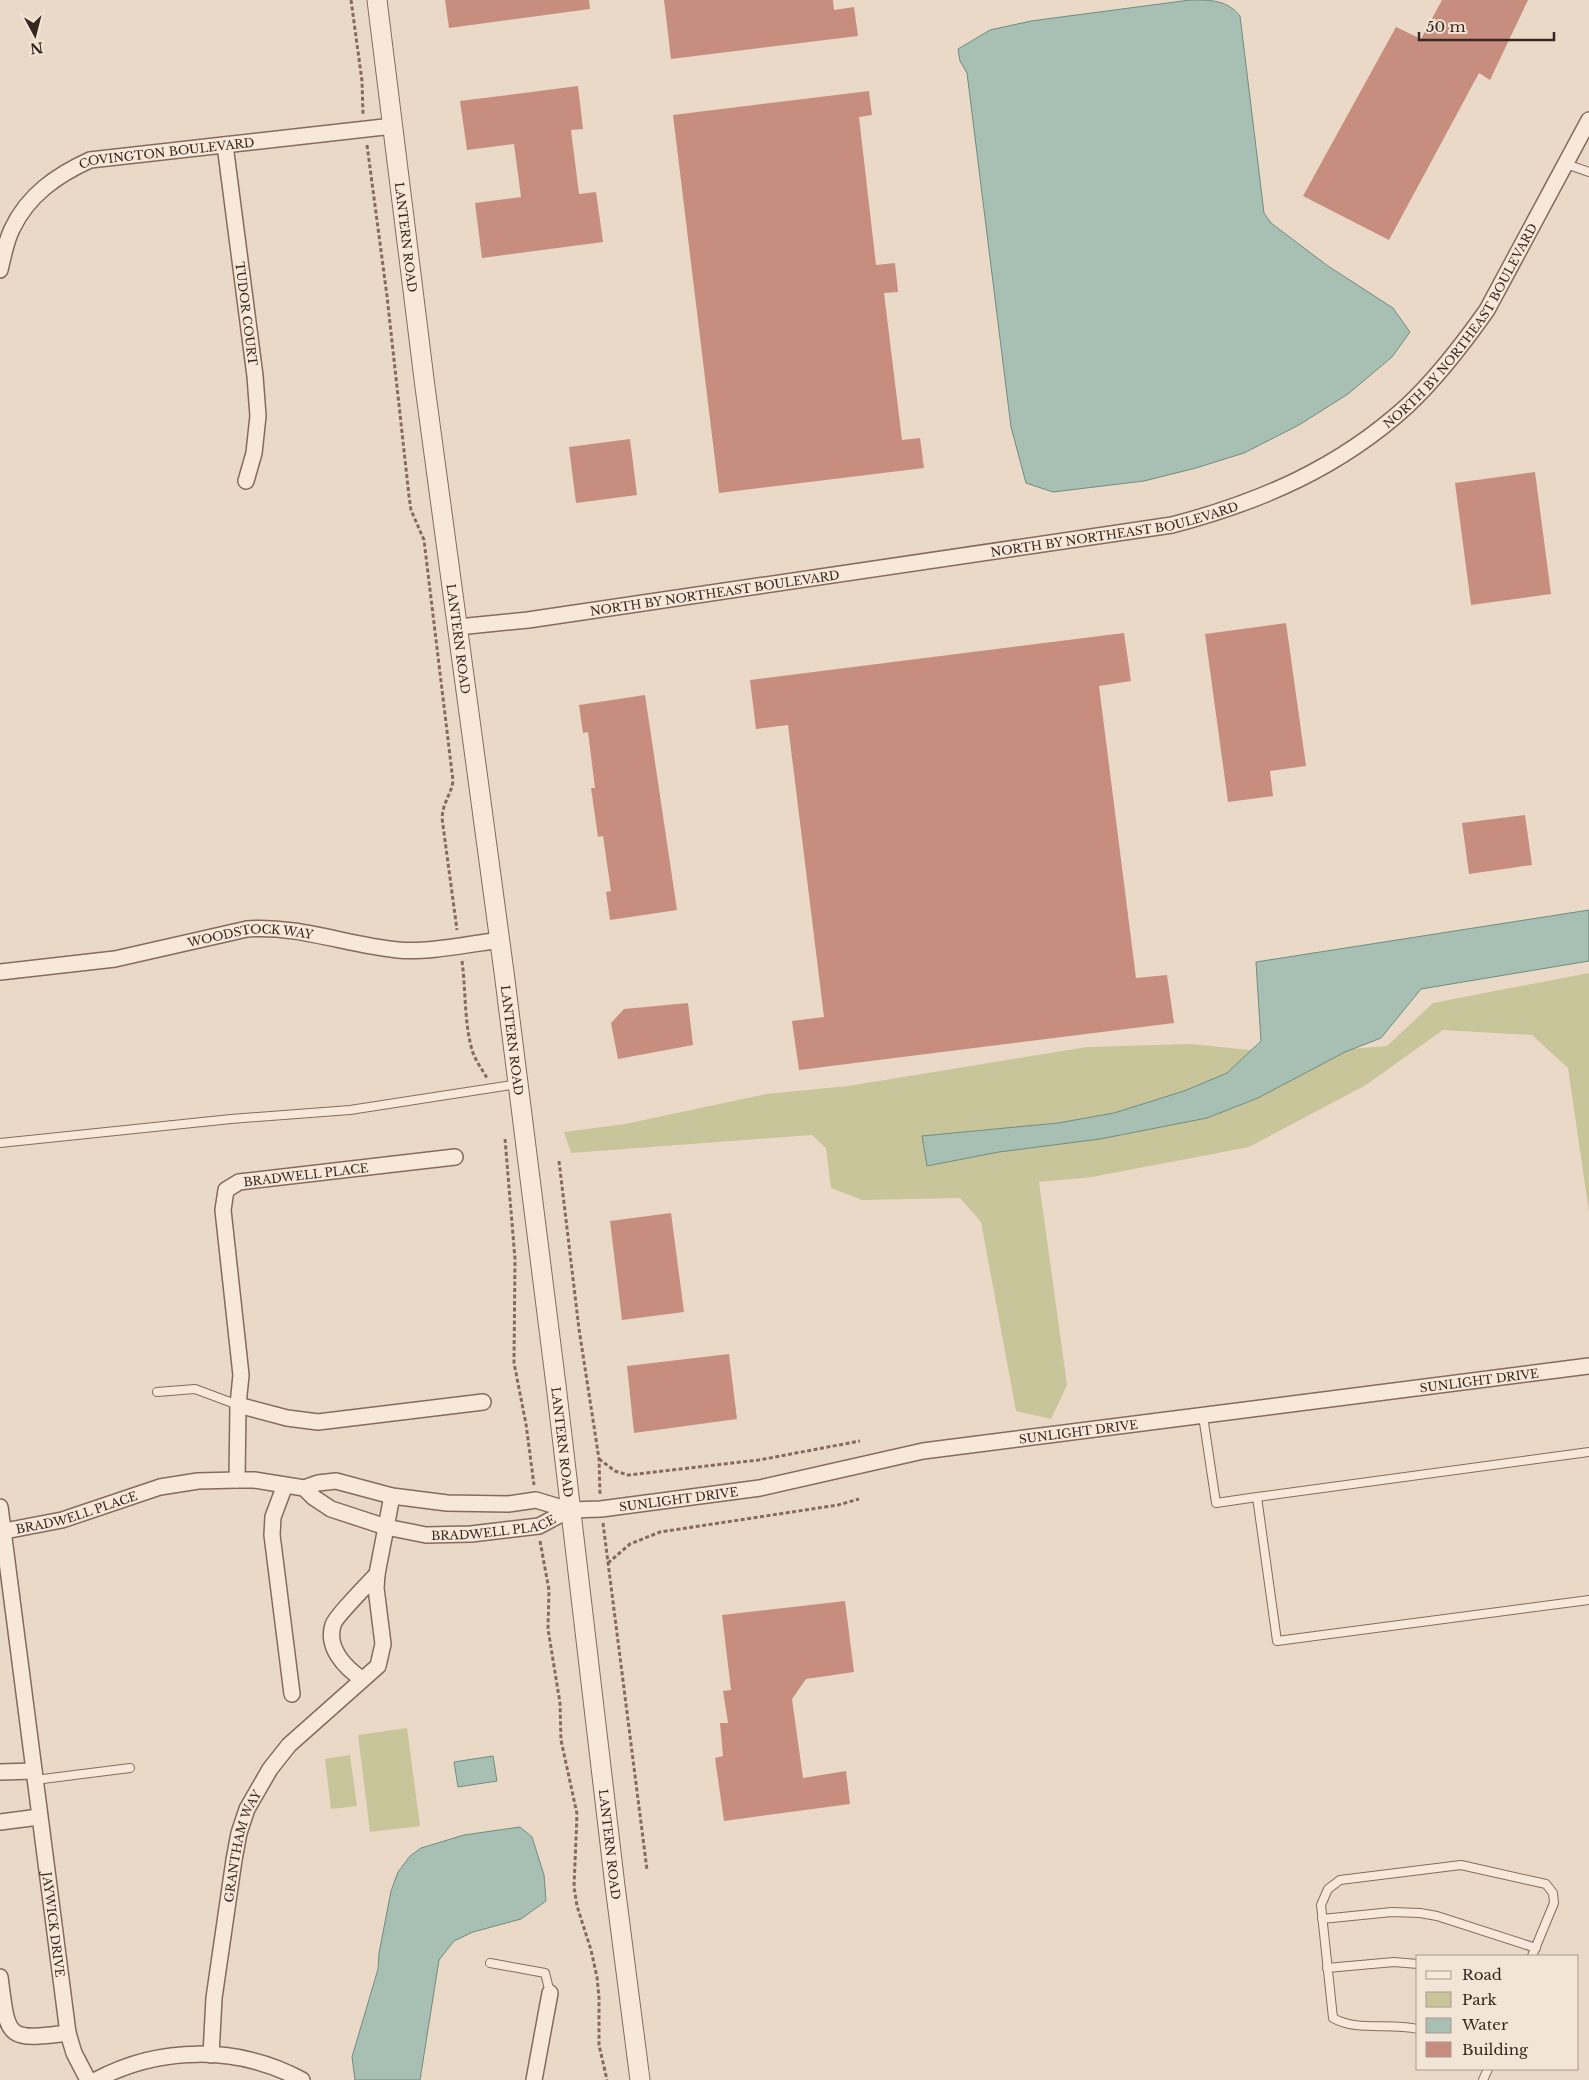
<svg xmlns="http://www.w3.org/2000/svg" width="1589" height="2080" viewBox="0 0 1589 2080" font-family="'Libre Baskerville',serif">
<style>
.green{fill:#c9c59b}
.water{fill:#a8bfb4;stroke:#6f8d80}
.building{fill:#c78e7f}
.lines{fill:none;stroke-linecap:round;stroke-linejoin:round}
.service-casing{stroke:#866b5d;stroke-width:10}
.minor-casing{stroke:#866b5d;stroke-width:18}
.tertiary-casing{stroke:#866b5d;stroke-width:21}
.path{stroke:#866b5d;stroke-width:3;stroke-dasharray:4 2.5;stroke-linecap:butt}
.service{stroke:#f7e8da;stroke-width:8}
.minor{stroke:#f7e8da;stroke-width:15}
.tertiary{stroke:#f7e8da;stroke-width:19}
.labels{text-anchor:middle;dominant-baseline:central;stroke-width:4;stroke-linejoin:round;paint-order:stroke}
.street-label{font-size:12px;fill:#372720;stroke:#f3e5d6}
</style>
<rect width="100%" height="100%" fill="#ebd9c7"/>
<!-- green -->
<path class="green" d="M1589,973V1212L1568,1068L1532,1035L1443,1030L1366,1085L1249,1147L1092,1177L1039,1182L1067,1385L1051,1419L1016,1411L981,1222L960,1198L862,1200L831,1188L826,1148L812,1135L571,1153L564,1132L625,1124L766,1094L848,1086L1087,1047L1191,1044L1290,1054L1387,1046L1433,1003Z
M407,1728L420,1826L370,1832L358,1735Z
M350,1755L357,1806L331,1809L325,1759Z"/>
<!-- water -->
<path class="water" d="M1190,0C1212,0 1227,0 1240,16L1264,213L1271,223L1328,266L1393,308L1410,332L1392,357L1348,394L1299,425L1244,453L1196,468L1144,481L1053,492L1026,483L1011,427L967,73L960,61L958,49L990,30L1031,21Z
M1589,910V961L1421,989L1381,1038L1345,1052L1258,1098L1207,1118L1100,1139L999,1152L927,1166L922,1136L1058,1123L1114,1113L1184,1091L1227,1073L1261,1041L1256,962Z
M493,1756L497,1781L458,1787L454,1762Z
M520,1827L532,1837L544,1875L546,1901L521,1919L473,1932L454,1941L439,1960L420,2080H355L352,2057L378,1969L379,1953L391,1891L398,1872L410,1856L421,1848L464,1835Z"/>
<!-- building -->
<path class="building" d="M445,0H589L590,9L449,28Z
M664,0H833L834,10L854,7L858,36L671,59Z
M1442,0H1528L1490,80L1479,73L1389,240L1303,196L1396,27L1421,39Z
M578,86L583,129L571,130L579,194L596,192L603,242L482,258L475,203L521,197L514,144L467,150L460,101Z
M869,91L872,115L859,117L876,265L895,263L898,292L884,293L902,440L920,438L924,468L719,493L673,115Z
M630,439L637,495L576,503L569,447Z
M1535,472L1551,594L1471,605L1455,483Z
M1286,623L1306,766L1270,771L1273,796L1228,802L1205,634Z
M1124,633L1131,681L1099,686L1136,978L1167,975L1174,1023L799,1070L792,1021L824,1017L788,725L756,729L750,680Z
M645,695L677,910L610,920L606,892L611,891L603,836L598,837L591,788H595L588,732L583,733L579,705Z
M1525,815L1532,865L1469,874L1462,823Z
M688,1003L693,1045L618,1059L611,1023L624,1009Z
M671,1213L684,1312L622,1320L610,1221Z
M729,1354L737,1419L634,1433L627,1366Z
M845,1601L854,1672L806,1679L792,1699L803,1778L846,1771L850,1804L724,1821L715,1758L723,1756L720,1723H728L723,1691L731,1690L722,1615Z"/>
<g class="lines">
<!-- service casing -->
<g class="service-casing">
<path id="service" d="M1566,164L1589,172
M0,1143L231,1119L350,1110L518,1084
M157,1392L195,1389L238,1405
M1203,1416L1216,1503L1257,1497L1277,1641L1589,1600
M1257,1497L1589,1452
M35,1780L130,1768
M1322,1919L1392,1912L1420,1913L1437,1916L1536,1948
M490,1963L545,1973L550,1993
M1327,1968L1394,1962L1418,1964
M1418,2029C1390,2022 1357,2032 1333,2018L1321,1905L1328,1889L1340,1880L1461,1865L1546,1884L1553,1893L1554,1903L1532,1956
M1483,2080L1488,2069"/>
</g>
<!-- minor casing -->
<g class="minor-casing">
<g id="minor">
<path id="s1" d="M225,145L255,376L258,416L254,453L246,481"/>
<path id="s2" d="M0,270C3,257 6,241 12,229C28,195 57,175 90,160L393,126"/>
<path id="s3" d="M458,627L528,620L1172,525C1260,502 1339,468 1407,406C1437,378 1463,344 1487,310L1589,120"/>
<path id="s4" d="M0,972L115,959L247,929C298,925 347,945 398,950C425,953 471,944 500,940"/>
<path d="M238,1405L287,1418L318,1422L483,1402"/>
<path id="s5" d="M237,1480L238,1405L241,1375L223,1210L226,1190L239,1182L455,1157"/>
<path d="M285,1485L273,1517L272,1535L292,1694"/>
<path id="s6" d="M304,1488L313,1497L331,1509L386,1527L426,1535L471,1534L539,1526L569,1510"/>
<path id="s7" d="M0,1507L68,2033L74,2053L88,2080"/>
<path id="s8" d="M0,1532L62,1520L160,1487L198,1481L237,1480H254L304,1488L318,1483L336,1481L392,1496L447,1503L508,1504L536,1500L569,1510L601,1509L760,1488L923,1451L1589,1366"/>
<path d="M362,1679C344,1667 326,1647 333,1625C335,1617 369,1583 377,1574"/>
<path d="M0,1772L34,1771"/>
<path d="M0,1822L39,1817"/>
<path d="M0,1977C8,2038 5,2041 68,2033"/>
<path id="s9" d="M211,2055L214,1998L234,1860L239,1833L247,1809L270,1769L289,1745L378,1666L383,1644L376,1588L377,1574L392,1496"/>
<path d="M96,2080C159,2046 238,2045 302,2080"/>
<path d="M534,2080L550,1993"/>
</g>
</g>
<!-- tertiary casing -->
<g class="tertiary-casing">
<g id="tertiary">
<path id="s10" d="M377,0L425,387L504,972L556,1385L615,1886L640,2080"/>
</g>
</g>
<!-- path -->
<path class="path" d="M351,0L362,81L363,114
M367,145L387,296L409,496L411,510L424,540L453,781C451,795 443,802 442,818L457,930
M462,961C466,991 464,1021 472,1050C475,1060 482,1069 487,1078
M505,1139L515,1259L514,1363L526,1424L534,1485
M559,1161L579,1329L599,1459L600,1494
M599,1459L615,1471L628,1475L759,1460L860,1441
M603,1523L647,1870
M540,1541L549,1590L548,1629L560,1703L561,1740L577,1814L574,1887L577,1906L591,1950L597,1977L599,1998V2045L607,2080
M608,1563L630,1544L660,1532L838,1505L859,1499"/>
<!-- service -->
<use href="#service" class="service"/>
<!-- minor -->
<use href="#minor" class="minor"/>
<!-- tertiary -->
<use href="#tertiary" class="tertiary"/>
</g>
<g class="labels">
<!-- street labels -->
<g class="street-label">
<text stroke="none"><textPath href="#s2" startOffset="226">COVINGTON BOULEVARD</textPath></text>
<text stroke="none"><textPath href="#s10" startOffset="239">LANTERN ROAD</textPath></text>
<text stroke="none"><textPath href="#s1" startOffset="170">TUDOR COURT</textPath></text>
<text stroke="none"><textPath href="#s3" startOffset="1084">NORTH BY NORTHEAST BOULEVARD</textPath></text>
<text stroke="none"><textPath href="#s3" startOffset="664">NORTH BY NORTHEAST BOULEVARD</textPath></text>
<text stroke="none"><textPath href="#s3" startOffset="259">NORTH BY NORTHEAST BOULEVARD</textPath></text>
<text stroke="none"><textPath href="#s10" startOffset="644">LANTERN ROAD</textPath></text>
<text stroke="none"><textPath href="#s4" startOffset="254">WOODSTOCK WAY</textPath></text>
<text stroke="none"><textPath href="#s10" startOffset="1049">LANTERN ROAD</textPath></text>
<text stroke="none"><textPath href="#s5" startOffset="374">BRADWELL PLACE</textPath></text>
<text stroke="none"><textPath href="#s8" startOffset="1502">SUNLIGHT DRIVE</textPath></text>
<text stroke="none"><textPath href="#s8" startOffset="1098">SUNLIGHT DRIVE</textPath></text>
<text stroke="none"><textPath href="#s10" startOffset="1454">LANTERN ROAD</textPath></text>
<text stroke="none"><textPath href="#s8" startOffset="692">SUNLIGHT DRIVE</textPath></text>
<text stroke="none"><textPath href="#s8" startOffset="79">BRADWELL PLACE</textPath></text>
<text stroke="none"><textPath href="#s6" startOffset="201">BRADWELL PLACE</textPath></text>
<text stroke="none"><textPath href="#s10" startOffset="1859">LANTERN ROAD</textPath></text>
<text stroke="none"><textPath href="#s9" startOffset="212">GRANTHAM WAY</textPath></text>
<text stroke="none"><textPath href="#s7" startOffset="421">JAYWICK DRIVE</textPath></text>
</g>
</g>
<!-- legend -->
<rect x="1416" y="1955" width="162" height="115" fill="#f3e5d6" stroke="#a8998d"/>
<rect x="1426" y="1971" width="25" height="8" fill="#f7e8da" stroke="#a8998d"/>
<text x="1462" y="1980" font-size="15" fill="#372720">Road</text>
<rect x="1426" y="1992" width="25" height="15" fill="#c9c59b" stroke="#a8998d"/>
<text x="1462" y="2005" font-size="15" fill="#372720">Park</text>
<rect x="1426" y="2018" width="25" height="15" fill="#a8bfb4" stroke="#a8998d"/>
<text x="1462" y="2030" font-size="15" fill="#372720">Water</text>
<rect x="1426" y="2042" width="25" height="15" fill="#c78e7f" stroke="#a8998d"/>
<text x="1462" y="2055" font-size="15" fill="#372720">Building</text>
<!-- north arrow -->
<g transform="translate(35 35) rotate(173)" stroke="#f3e5d6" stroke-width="4" paint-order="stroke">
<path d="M0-4L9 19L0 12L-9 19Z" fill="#372720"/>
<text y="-8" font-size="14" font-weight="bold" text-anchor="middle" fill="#372720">N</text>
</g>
<!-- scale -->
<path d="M1419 32v8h135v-8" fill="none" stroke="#372720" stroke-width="2.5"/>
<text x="1426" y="32" font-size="15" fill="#372720" stroke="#f3e5d6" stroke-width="4" paint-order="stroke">50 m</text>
</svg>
